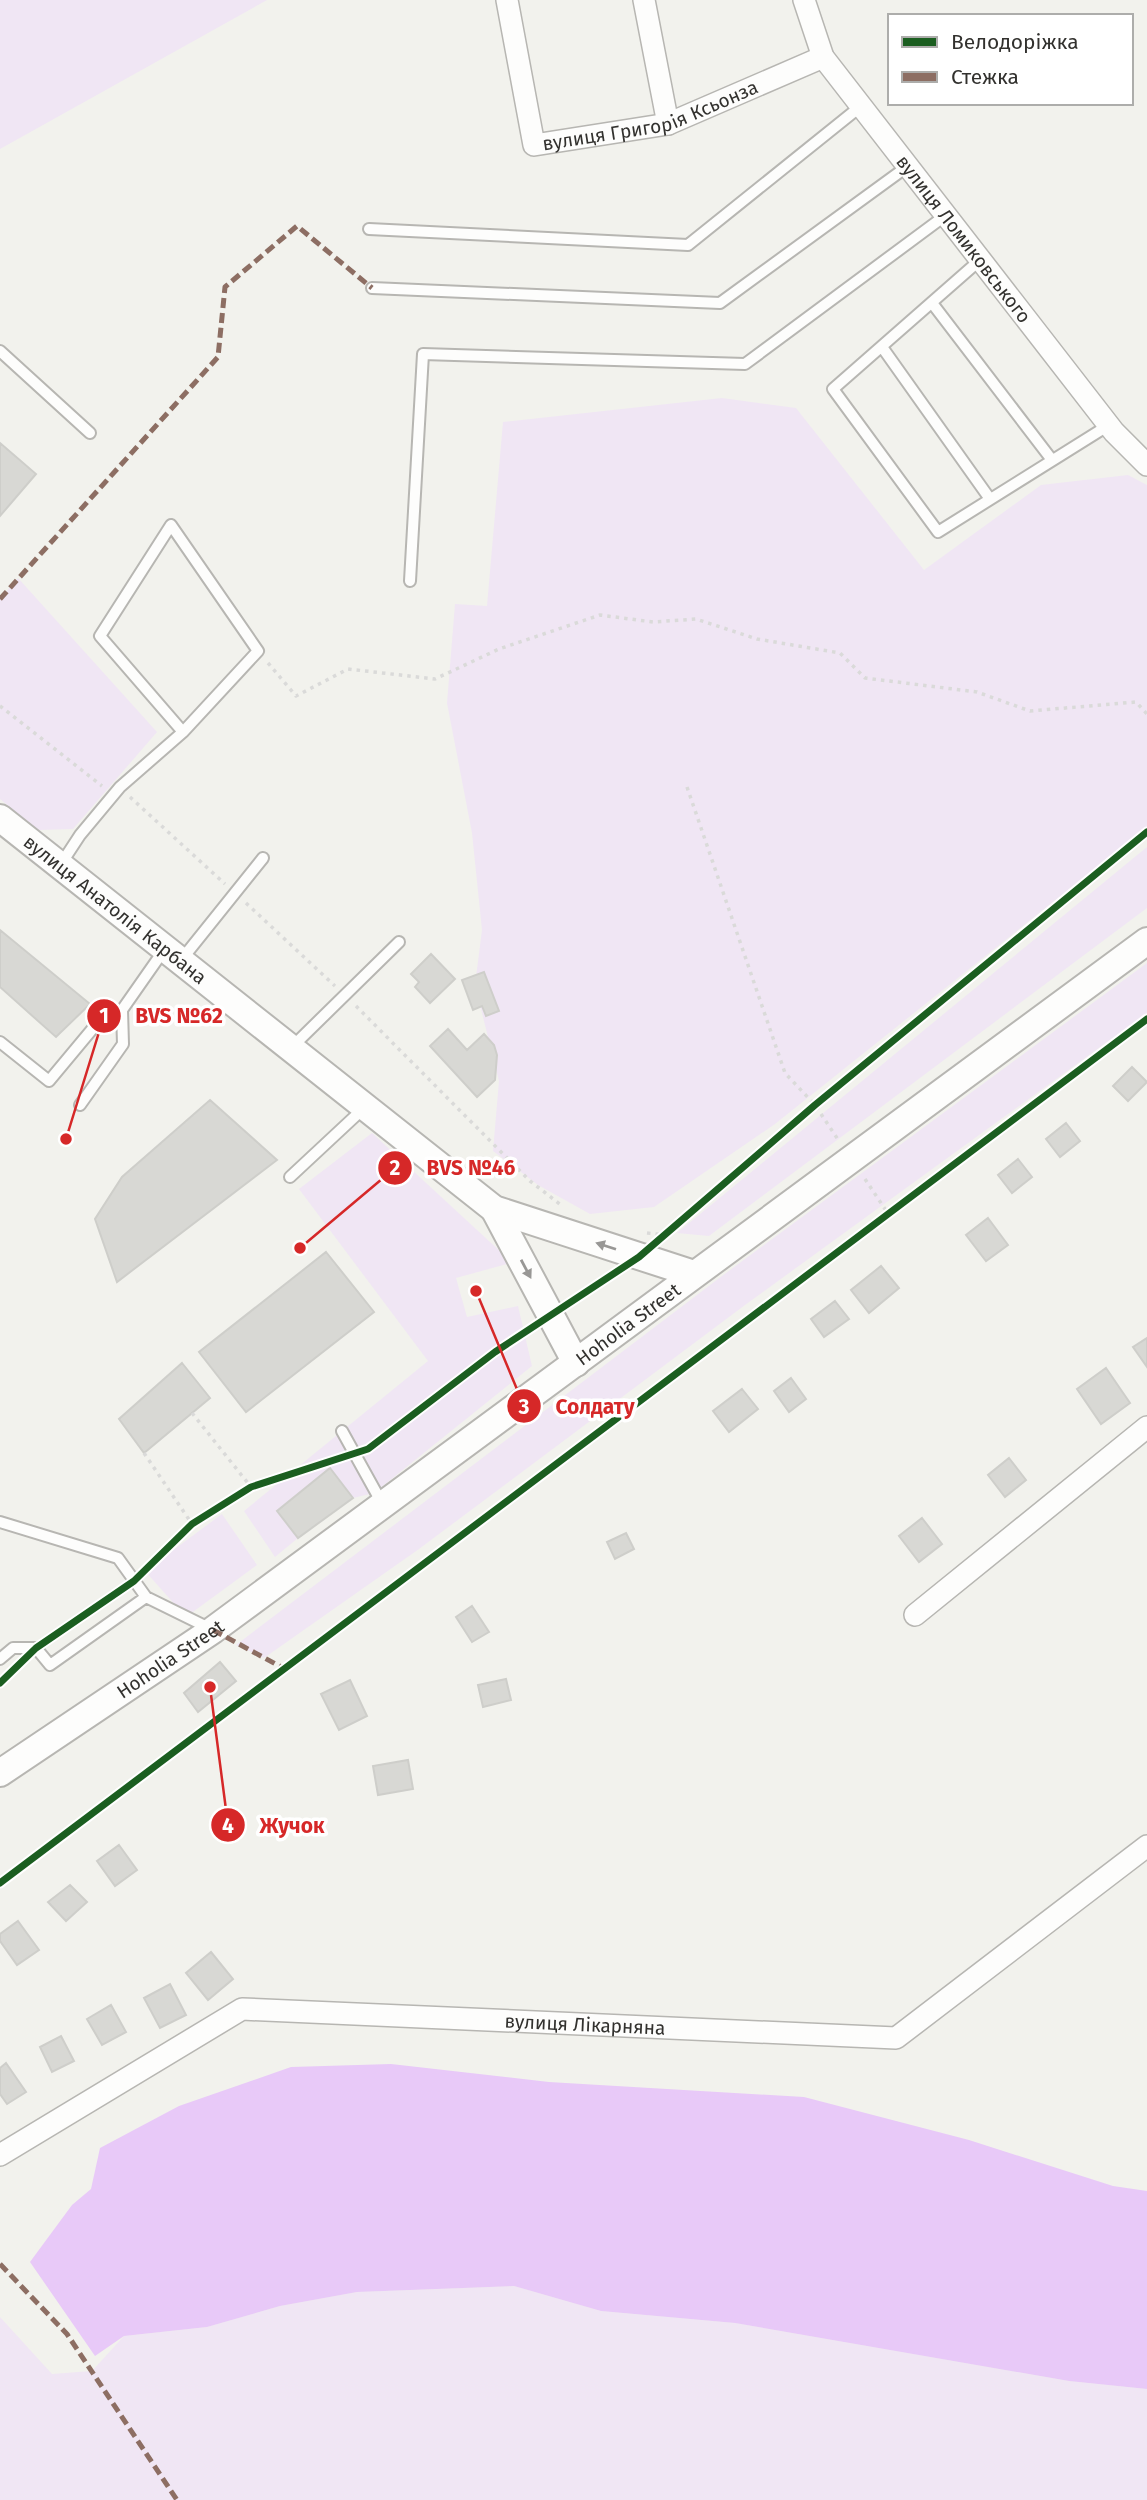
<svg xmlns="http://www.w3.org/2000/svg" width="1147" height="2500" viewBox="0 0 1147 2500" font-family="'Fira Sans',sans-serif">
<style>
.green{fill:#f0e6f4}
.water{fill:#e8c9f8}
.building{fill:#d8d8d4;stroke:#cececa;stroke-width:2}
.lines{fill:none;stroke-linecap:round;stroke-linejoin:round}
.service-casing{stroke:#b7b6b2;stroke-width:14}
.minor-casing{stroke:#b7b6b2;stroke-width:24}
.tertiary-casing{stroke:#b7b6b2;stroke-width:30}
.path{stroke:#dadad9;stroke-width:3.5;stroke-dasharray:3.5 5;stroke-linecap:butt}
.service{stroke:#fdfdfc;stroke-width:10}
.minor{stroke:#fdfdfc;stroke-width:21}
.tertiary{stroke:#fdfdfc;stroke-width:26}
.quiet{stroke:#8d6e63;stroke-width:5;stroke-dasharray:10 5;stroke-linecap:butt}
.cycleway-casing{stroke:#fff;stroke-width:11}
.cycleway{stroke:#1b5e20;stroke-width:7}
.oneway{fill:#989795}
.labels{text-anchor:middle;dominant-baseline:central;stroke-width:7;stroke-linejoin:round;paint-order:stroke}
.street-label{font-size:19px;fill:#32312e;stroke:#fff}
.leader{fill:none;stroke:#d62828;stroke-width:2.5}
.callout-dot{fill:#d62828;stroke:#fff;stroke-width:2.5}
.mark-label{font-size:21px;text-anchor:middle;font-weight:bold;fill:#fff}
.callout-label{font-size:21px;text-anchor:middle;font-weight:bold;fill:#d62828;stroke:#fff;stroke-width:7;stroke-linejoin:round;paint-order:stroke}
</style>
<rect width="100%" height="100%" fill="#f2f2ed"/>
<!-- green -->
<path class="green" d="M0,0H267L0,149Z
M722,398L796,408L924,570L1041,485L1128,475L1147,485V827L775,1124L654,1207L590,1214L538,1185L493,1151L499,1081L475,985L482,930L472,833L447,703L455,604L487,606L503,422Z
M18,578L157,732L73,829L38,830L0,799V599Z
M1147,847V908L709,1236L677,1233Z
M1147,963V1013L745,1305L419,1549L264,1658L236,1645L722,1276Z
M372,1133L503,1254L507,1264L456,1278L467,1317L518,1306L532,1366L374,1493L353,1498L330,1469L277,1511L298,1538L275,1557L244,1511L428,1361L299,1189Z
M222,1514L257,1565L186,1617L145,1571Z
M514,2286L601,2311L735,2323L1069,2381L1147,2389V2500H0V2317L52,2374L92,2371L124,2336L207,2327L280,2306L357,2292Z"/>
<!-- water -->
<path class="water" d="M391,2064L549,2082L804,2097L969,2140L1113,2186L1147,2191V2389L1069,2381L735,2323L601,2311L514,2286L357,2292L280,2306L207,2327L124,2336L95,2356L30,2262L72,2205L91,2189L100,2148L179,2106L291,2067Z"/>
<!-- building -->
<path class="building" d="M0,443L36,474L0,516Z
M0,930L90,1004L56,1037L0,987Z
M431,954L455,979L430,1003L415,987L419,982L411,974Z
M484,972L499,1011L486,1016L482,1006L473,1010L462,980Z
M448,1029L467,1050L484,1034L494,1045L497,1055L495,1080L477,1097L430,1046Z
M1132,1067L1147,1082L1128,1101L1113,1086Z
M210,1100L277,1160L117,1282L95,1219L122,1177Z
M1066,1123L1080,1141L1060,1157L1046,1139Z
M1018,1159L1032,1177L1012,1193L998,1175Z
M988,1218L1008,1245L986,1261L966,1235Z
M326,1252L374,1312L246,1412L199,1352Z
M881,1266L899,1288L869,1313L851,1290Z
M835,1301L849,1319L824,1337L811,1319Z
M1147,1338V1367L1133,1347Z
M182,1363L210,1398L144,1453L119,1419Z
M1106,1368L1130,1403L1101,1424L1077,1389Z
M791,1378L806,1399L789,1412L774,1391Z
M742,1389L758,1409L729,1432L713,1411Z
M1009,1458L1026,1480L1005,1497L988,1475Z
M330,1468L353,1498L298,1538L277,1511Z
M922,1518L942,1544L919,1562L899,1536Z
M626,1533L634,1549L615,1559L607,1542Z
M472,1606L489,1632L472,1642L456,1617Z
M220,1662L236,1681L198,1712L184,1693Z
M506,1679L511,1700L483,1707L478,1685Z
M350,1680L367,1716L339,1730L321,1694Z
M408,1760L413,1789L378,1795L373,1766Z
M119,1845L137,1870L115,1886L97,1861Z
M70,1885L87,1902L66,1921L48,1902Z
M18,1921L39,1950L17,1965L0,1941V1934Z
M211,1952L233,1979L208,2000L186,1973Z
M170,1984L186,2015L160,2028L144,1998Z
M111,2005L126,2032L102,2045L87,2019Z
M61,2036L74,2061L52,2072L40,2047Z
M6,2063L26,2092L7,2104L0,2094V2068Z"/>
<g class="lines">
<!-- service casing -->
<g class="service-casing">
<path id="service" d="M369,229L688,245L861,106
M980,260L833,389L938,532L1109,425
M372,288L720,303L908,166
M932,303L1052,460
M882,347L990,499
M0,351L90,433
M410,581L423,354L745,364L946,215
M61,864L80,835L120,787L183,732L258,651L171,525L100,636L183,732
M182,959L263,858
M0,1042L49,1081L104,1015L122,1010
M292,1047L399,942
M80,1105L123,1044L122,1010L164,950
M290,1177L364,1108
M342,1431L383,1505
M0,1522L118,1558L146,1597
M0,1659L13,1648H36L50,1665L146,1597L211,1629"/>
</g>
<!-- minor casing -->
<g class="minor-casing">
<g id="minor">
<path id="s1" d="M507,0L534,145L668,124L823,57"/>
<path d="M644,0L668,124"/>
<path id="s2" d="M804,0L823,57L1114,432L1147,465"/>
<path d="M915,1615L1147,1427"/>
<path id="s3" d="M0,2155L242,2009L896,2038L1147,1846"/>
</g>
</g>
<!-- tertiary casing -->
<g class="tertiary-casing">
<g id="tertiary">
<path id="s4" d="M0,818L494,1209L694,1274"/>
<path d="M494,1209L576,1363"/>
<path id="s5" d="M0,1773L213,1630L1147,941"/>
</g>
</g>
<!-- path -->
<path class="path" d="M268,663L296,696L348,669L435,679L499,649L600,615L653,622L696,619L757,639L840,653L865,678L977,692L1030,711L1136,702L1147,714
M0,706L102,786
M687,787L785,1073L815,1105L839,1141
M130,797L225,884
M246,903L335,986
M356,1006L530,1181L561,1205
M865,1179L889,1215
M647,1233L666,1235
M192,1413L251,1487
M144,1453L192,1524"/>
<!-- service -->
<use href="#service" class="service"/>
<!-- minor -->
<use href="#minor" class="minor"/>
<!-- tertiary -->
<use href="#tertiary" class="tertiary"/>
<!-- quiet -->
<path class="quiet" d="M0,599L218,357L225,287L297,226L372,288
M213,1630L283,1668
M0,2264L67,2334L177,2500"/>
<!-- cycleway casing -->
<g class="cycleway-casing">
<path id="cycleway" d="M0,1683L36,1648L134,1581L192,1524L251,1487L368,1449L495,1352L639,1257L815,1105L1147,832
M0,1883L1147,1019"/>
</g>
<!-- cycleway -->
<use href="#cycleway" class="cycleway"/>
</g>
<!-- one-way arrows -->
<defs><path id="oneway-solid" d="M-6-.8H1V-3.2L6.5 0L1 3.2V.8H-6Z" transform="scale(1.75)"/></defs>
<g class="oneway">
<use href="#oneway-solid" transform="translate(606 1246) rotate(-162)"/>
<use href="#oneway-solid" transform="translate(526 1269) rotate(62)"/>
</g>
<g class="labels">
<!-- street labels -->
<g class="street-label">
<text stroke="none"><textPath href="#s1" startOffset="268">вулиця Григорія Ксьонза</textPath></text>
<text stroke="none"><textPath href="#s2" startOffset="290">вулиця Ломиковського</textPath></text>
<text stroke="none"><textPath href="#s4" startOffset="147">вулиця Анатолія Карбана</textPath></text>
<text stroke="none"><textPath href="#s5" startOffset="772">Hoholia Street</textPath></text>
<text stroke="none"><textPath href="#s5" startOffset="205">Hoholia Street</textPath></text>
<text stroke="none"><textPath href="#s3" startOffset="626">вулиця Лікарняна</textPath></text>
</g>
</g>
<!-- callouts -->
<path class="leader" d="M66 1139L104 1016M300 1248L395 1168M476 1291L524 1406M210 1687L228 1825"/>
<g class="callout-dot">
<circle cx="66" cy="1139" r="7"/>
<circle cx="300" cy="1248" r="7"/>
<circle cx="476" cy="1291" r="7"/>
<circle cx="210" cy="1687" r="7"/>
<circle cx="104" cy="1016" r="18"/>
<circle cx="395" cy="1168" r="18"/>
<circle cx="524" cy="1406" r="18"/>
<circle cx="228" cy="1825" r="18"/>
</g>
<g class="mark-label">
<text x="104" y="1023">1</text>
<text x="395" y="1175">2</text>
<text x="524" y="1414">3</text>
<text x="228" y="1833">4</text>
</g>
<g class="callout-label">
<text x="179" y="1023">BVS №62</text>
<text x="471" y="1175">BVS №46</text>
<text x="595" y="1414">Солдату</text>
<text x="292" y="1833">Жучок</text>
</g>
<!-- legend -->
<rect x="888" y="14" width="245" height="91" fill="#ffffff" stroke="#adadab" stroke-width="2"/>
<rect x="902" y="37" width="35" height="10" fill="#1b5e20" stroke="#adadab" stroke-width="2"/>
<text x="951" y="49" font-size="21" fill="#32312e">Велодоріжка</text>
<rect x="902" y="72" width="35" height="10" fill="#8d6e63" stroke="#adadab" stroke-width="2"/>
<text x="951" y="84" font-size="21" fill="#32312e">Стежка</text>
</svg>
